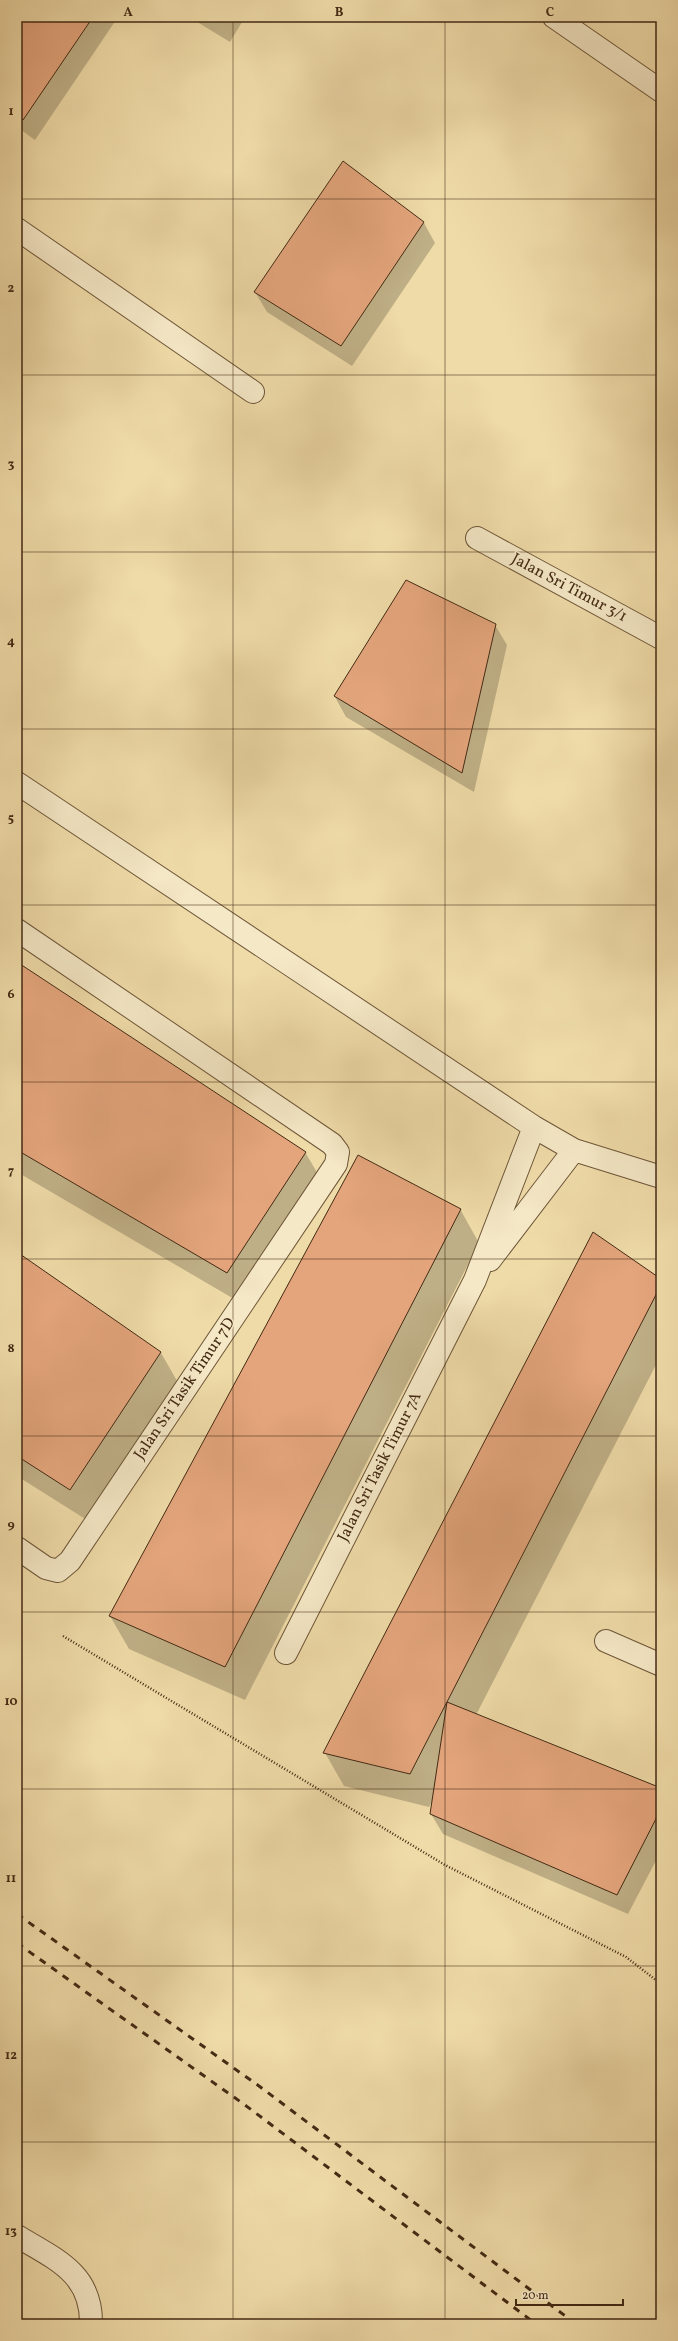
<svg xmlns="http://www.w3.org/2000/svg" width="678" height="2341" viewBox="0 0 678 2341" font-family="Vollkorn,serif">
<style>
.shadow{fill:#0003}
.building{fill:#e4a57c;stroke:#432a14}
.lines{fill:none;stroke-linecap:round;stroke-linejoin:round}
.minor-casing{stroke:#6e5639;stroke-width:24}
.path{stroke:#432a14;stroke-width:2.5;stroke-dasharray:1 2;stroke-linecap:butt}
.minor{stroke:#f5e8c6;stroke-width:22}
.rail{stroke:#432a14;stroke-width:3;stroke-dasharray:7 7;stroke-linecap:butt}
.grid{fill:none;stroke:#432a14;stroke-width:1;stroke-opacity:0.55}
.labels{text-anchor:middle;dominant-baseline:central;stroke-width:3;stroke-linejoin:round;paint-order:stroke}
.street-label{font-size:16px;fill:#432a14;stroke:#f5e8c6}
.neatline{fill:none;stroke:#432a14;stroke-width:1.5}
.grid-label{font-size:13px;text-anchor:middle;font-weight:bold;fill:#432a14}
</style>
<rect width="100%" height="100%" fill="#efdba8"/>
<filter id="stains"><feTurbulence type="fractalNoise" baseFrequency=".005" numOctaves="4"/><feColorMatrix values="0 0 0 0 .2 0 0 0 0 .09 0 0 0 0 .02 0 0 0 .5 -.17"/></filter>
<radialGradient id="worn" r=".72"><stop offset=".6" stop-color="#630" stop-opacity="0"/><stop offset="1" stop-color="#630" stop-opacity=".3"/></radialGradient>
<!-- shadow -->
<path class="shadow" d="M17,17H118L35,140L17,127Z
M189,17H245L230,42Z
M344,162L424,223L435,243L352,366L267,312L255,292Z
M407,581L495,625L507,645L474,792L346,717L335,697Z
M17,963L305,1152L325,1186L246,1306L17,1172Z
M460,1209L479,1243L245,1700L129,1649L110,1616Z
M17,1254L161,1353L180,1386L90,1522L17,1476Z
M661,1280V1355L476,1715L661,1789V1851L628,1914L443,1834L431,1814L433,1799L429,1807L344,1786L325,1753Z"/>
<!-- building -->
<path class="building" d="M17,17H93L23,120L17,116Z
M209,17H221L218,22Z
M343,161L424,222L341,346L254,292Z
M406,580L496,624L462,773L334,696Z
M17,962L306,1152L227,1273L17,1150Z
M358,1155L461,1209L225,1667L109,1616Z
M593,1232L661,1279V1285L410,1774L323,1753Z
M17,1252L161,1352L70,1490L17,1456Z
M447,1702L661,1788V1809L617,1895L430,1814Z"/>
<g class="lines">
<!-- minor casing -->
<g class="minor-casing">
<path id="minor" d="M554,17L661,91
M17,229L253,392
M477,538L661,638
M17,783L534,1127L574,1150L661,1177
M17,930L332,1144L338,1152L336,1164L70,1561L58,1571L46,1568L17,1548
M490,1260L574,1150
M606,1641L661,1665
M286,1653L475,1280L534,1127
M17,2236C55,2259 92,2273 91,2324"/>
</g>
<!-- path -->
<path class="path" d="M63,1636L445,1865L626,1957L661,1984"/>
<!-- minor -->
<use href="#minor" class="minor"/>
<!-- rail -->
<path class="rail" d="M17,1914L259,2086L576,2324
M17,1943L245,2105L536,2324"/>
</g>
<!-- grid -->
<path class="grid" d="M233,17V2324M445,17V2324M17,199H661M17,375H661M17,552H661M17,729H661M17,905H661M17,1082H661M17,1259H661M17,1436H661M17,1612H661M17,1789H661M17,1966H661M17,2142H661"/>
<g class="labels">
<!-- street labels -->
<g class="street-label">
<text transform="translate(569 588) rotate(28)">Jalan Sri Timur 3/1</text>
<text transform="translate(185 1389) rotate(-56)">Jalan Sri Tasik Timur 7D</text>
<text transform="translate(380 1467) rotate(-63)">Jalan Sri Tasik Timur 7A</text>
</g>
</g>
<!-- margin -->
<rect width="678" height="2341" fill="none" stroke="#efdba8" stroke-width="44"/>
<!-- scale -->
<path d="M516 2299v6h107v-6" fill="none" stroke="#432a14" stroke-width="2"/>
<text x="522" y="2299" font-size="12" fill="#432a14" stroke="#f5e8c6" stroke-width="3" paint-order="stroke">20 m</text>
<rect x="22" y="22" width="634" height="2297" class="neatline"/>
<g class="grid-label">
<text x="128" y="16">A</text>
<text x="339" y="16">B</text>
<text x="550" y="16">C</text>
<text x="11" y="115">1</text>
<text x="11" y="292">2</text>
<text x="11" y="468">3</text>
<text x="11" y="645">4</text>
<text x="11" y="822">5</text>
<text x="11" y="998">6</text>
<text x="11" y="1175">7</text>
<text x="11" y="1352">8</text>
<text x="11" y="1528">9</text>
<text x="11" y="1705">10</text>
<text x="11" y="1882">11</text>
<text x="11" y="2059">12</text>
<text x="11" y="2235">13</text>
</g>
<rect width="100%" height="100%" filter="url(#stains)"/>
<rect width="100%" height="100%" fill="url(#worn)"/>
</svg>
